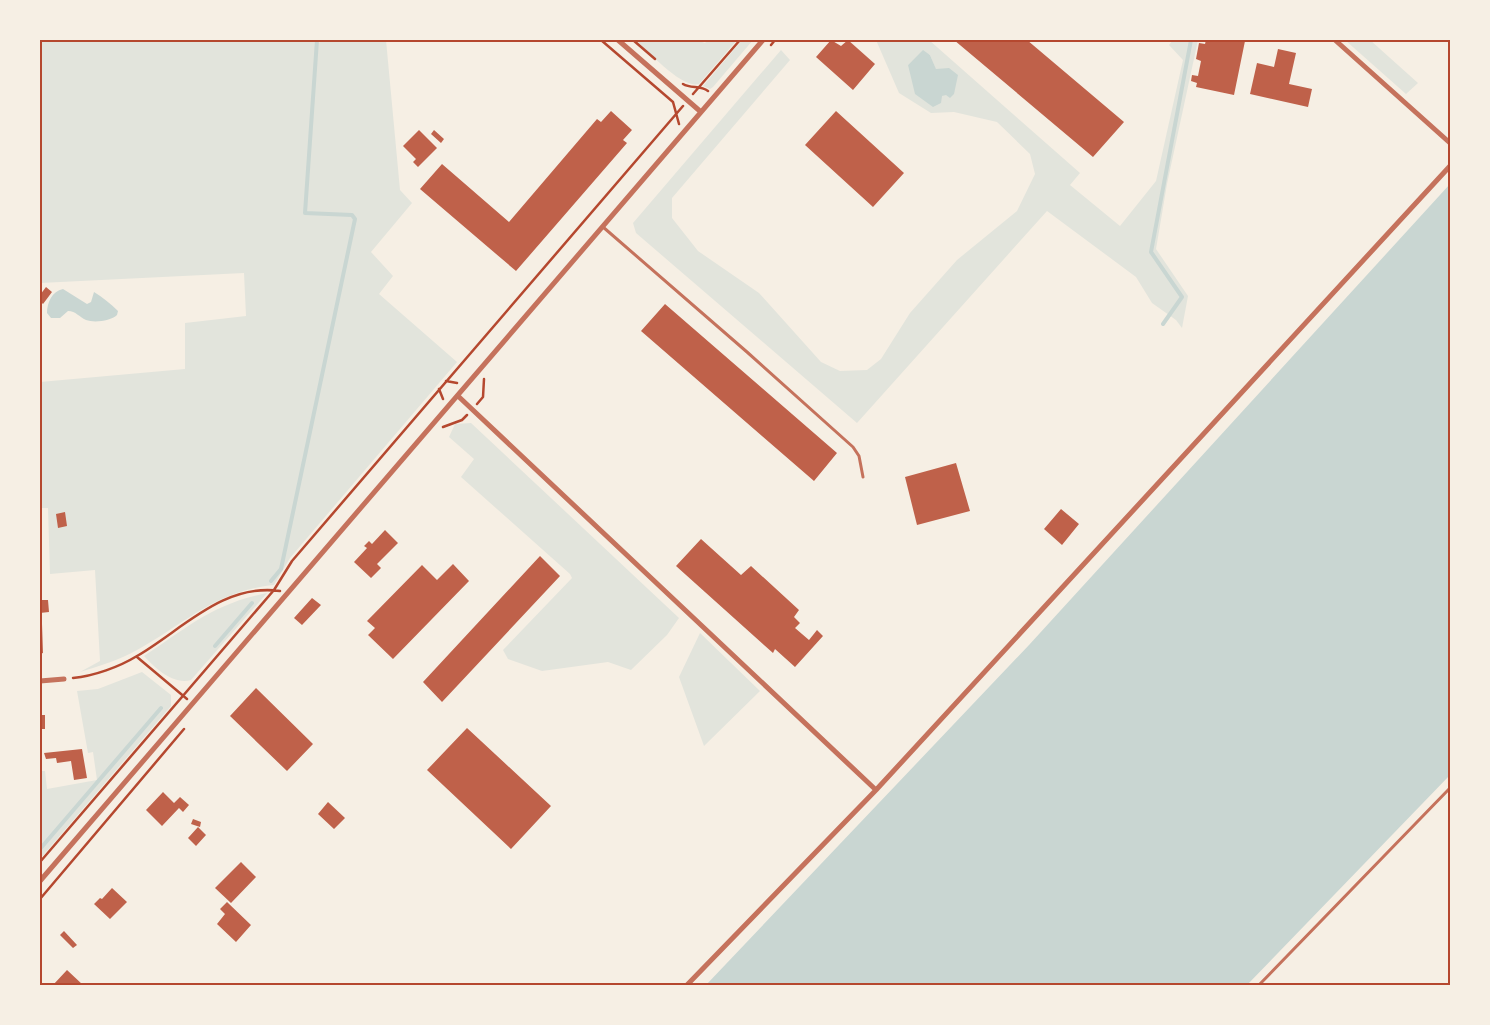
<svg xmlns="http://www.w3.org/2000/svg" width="1490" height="1025" viewBox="0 0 1490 1025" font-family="'Work Sans',sans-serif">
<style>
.green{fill:#e2e4dc;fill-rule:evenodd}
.water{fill:#c9d6d2}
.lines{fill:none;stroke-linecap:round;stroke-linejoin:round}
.stream{stroke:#c9d6d2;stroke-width:4}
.building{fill:#bf614a}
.path{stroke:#b5482f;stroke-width:2.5}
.service{stroke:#c5725c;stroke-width:3}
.minor{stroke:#c5725c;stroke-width:5}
.neatline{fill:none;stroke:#b5482f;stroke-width:2}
</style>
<rect width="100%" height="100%" fill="#f6efe4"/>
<!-- green -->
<path class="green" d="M40,40H316V43L330,40H386L400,190L412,203L371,252L393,276L379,294L457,362L290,558L274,585C215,591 186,623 137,650C120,660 99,666 80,672L100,661L95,570L50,574L48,508H40V382L185,369V323L246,316L244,273L40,283Z
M636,40H696L705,43L708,40H737L699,84C682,89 649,52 636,40Z
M742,40H753L713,87L710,89L703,86Z
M876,40H929L1080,173L1070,185L1120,226L1156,181L1183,60L1169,45L1173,40H1198L1167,184L1156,249L1188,296L1182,328L1176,320L1152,303L1136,277L1047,211L857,423L636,233L633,223L781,50L790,60L672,198V218L698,251L759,293L821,362L840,371L867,370L881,359L910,313L957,260L1017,211L1035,174L1030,154L997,122L954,112L931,113L899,93ZM923,51L930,55L946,94L941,96L908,65Z
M1345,40H1370L1418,83L1406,94Z
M471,423L679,618L667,635L631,670L608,662L542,671L508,659L503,650L572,578L570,574L461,477L474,459L449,437L455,424Z
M267,593L191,680C173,685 155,668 144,656C188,627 212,604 267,593Z
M700,633L760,691L704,746L679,677Z
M142,672L171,695V706L40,859V771H45L47,789L97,780L93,752L88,753L77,691L98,689Z"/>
<!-- water -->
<path class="water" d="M923,50L930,55L936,69L949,68L958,75L954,94L950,98L946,95L942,96L941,103L933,107L915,94L908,65Z
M1450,184V775L1247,985H706L1029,645Z
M63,289L87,304L91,302L94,292C102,297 111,304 118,311L117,315C111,321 94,323 86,320C79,317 76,311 68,311L60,318H51L47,313C47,303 52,291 63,289Z"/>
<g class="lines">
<!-- stream -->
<path class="stream" d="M1163,324L1182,297L1151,252L1191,40
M271,581L281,569L355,219L352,215L305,213L317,40
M215,646L252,603
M40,849L161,708"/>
</g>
<!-- building -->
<path class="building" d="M831,40L841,46L848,40L875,64L853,90L816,57Z
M954,40H1027L1124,122L1093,157Z
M1206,40L1245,41L1234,95L1196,87L1197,83L1191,81L1192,75L1198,76L1201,61L1196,59L1199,43L1205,44Z
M1278,49L1296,53L1289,84L1312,89L1308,107L1250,94L1257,63L1274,67Z
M611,111L632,130L623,140L627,143L516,271L420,189L442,164L509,222L597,119L601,122Z
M836,111L904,173L873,207L805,145Z
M419,130L437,148L418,167L413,162L416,159L403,146Z
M434,130L444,139L441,143L431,134Z
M46,287L52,292L43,304L40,301V295Z
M665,304L837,453L814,481L641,331Z
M956,463L970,511L917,525L905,477Z
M1061,509L1079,524L1062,545L1044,529Z
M65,512L67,526L58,528L56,514Z
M385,530L398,543L377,564L381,568L371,578L354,562L367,548L364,546L369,541L372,544Z
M701,539L741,575L751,566L799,610L794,617L800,623L795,628L809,640L817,630L823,636L795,667L775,649L773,653L676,566Z
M540,556L560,576L442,702L423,682Z
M453,564L469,581L393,659L368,635L375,628L367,621L422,565L437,580Z
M312,598L321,605L302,625L294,618Z
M40,600H48L49,612L40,613Z
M40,624H42L43,653L40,654Z
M256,688L313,744L287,771L230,716Z
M40,715H45V729H40Z
M467,728L551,806L511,849L427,770Z
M82,749L87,778L74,780L71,761L57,763L56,758L46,759L44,753Z
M163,792L174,803L180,797L189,805L183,812L179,808L162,826L146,810Z
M328,802L345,818L334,829L318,814Z
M193,819L201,822L200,827L191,824Z
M198,827L206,835L196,846L188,838Z
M241,862L256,877L231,903L215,888Z
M112,888L127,902L110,919L94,904L100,898L102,899Z
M227,902L251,925L236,942L217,924L225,914L220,909Z
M64,931L77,945L73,948L60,935Z
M67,970L83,985H53Z"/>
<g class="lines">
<!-- path -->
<path class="path" d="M601,40L673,102L679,124
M633,40L655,59
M771,45L775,40
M683,84C691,89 700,85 708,91
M693,94L740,40
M446,381L457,383
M439,389L443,399
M477,404L483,397L484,379
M443,427L462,420L467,415
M137,657L187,699
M73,678C94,676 119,667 137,656C182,630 223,583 280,591
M40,862L274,590L292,561L683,106
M40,899L184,729"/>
<!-- service -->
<path class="service" d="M603,227L747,352L853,447L859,456L863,477
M1259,985L1450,788"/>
<!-- minor -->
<path class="minor" d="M618,40L701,112
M1335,40L1450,143
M458,396L876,790
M40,681L64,679
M40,881L763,40
M687,985L876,790L1450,166"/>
</g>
<!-- border -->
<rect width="1490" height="1025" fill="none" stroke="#f6efe4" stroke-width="82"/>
<rect x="41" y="41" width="1408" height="943" class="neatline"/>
</svg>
